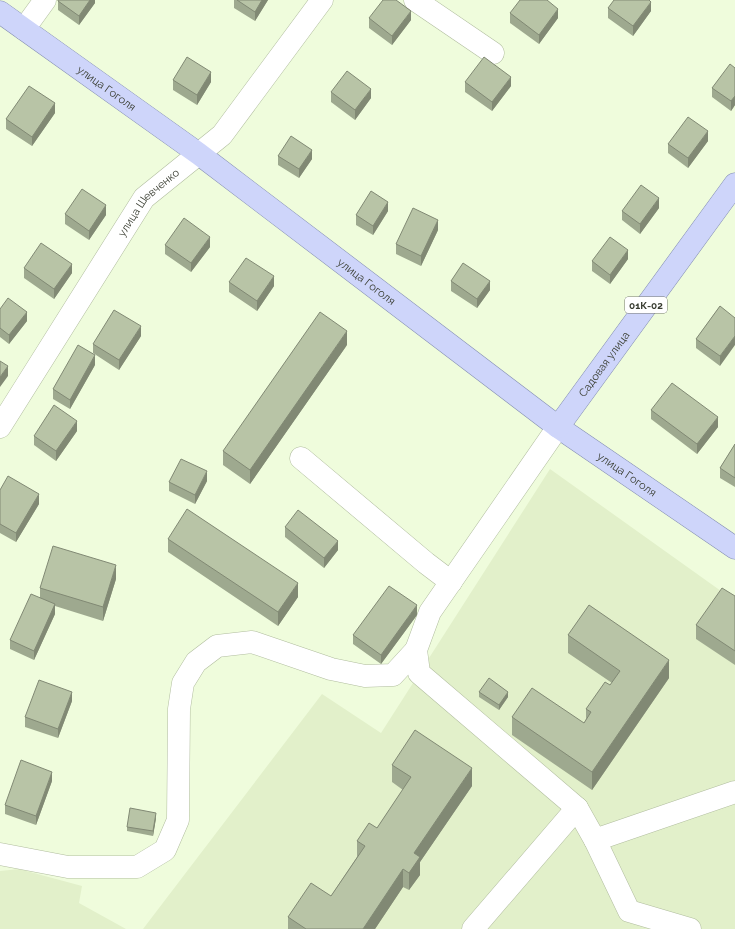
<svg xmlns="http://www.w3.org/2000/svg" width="735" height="929" viewBox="0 0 735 929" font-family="Raleway,sans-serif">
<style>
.built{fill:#e2f0ca}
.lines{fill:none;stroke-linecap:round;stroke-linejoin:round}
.minor-casing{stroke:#b1bd9f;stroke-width:23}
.major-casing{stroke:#848eb2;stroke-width:23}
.minor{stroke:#fff;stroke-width:22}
.major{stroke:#ced5fa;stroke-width:22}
.wall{fill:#9ea98f}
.shaded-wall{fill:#818974}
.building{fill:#b8c4a6;stroke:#818974}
.labels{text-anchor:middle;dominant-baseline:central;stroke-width:3;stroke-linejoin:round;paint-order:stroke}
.shield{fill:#fff;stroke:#74776f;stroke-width:1}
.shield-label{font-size:10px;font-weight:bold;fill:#393d31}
.street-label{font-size:11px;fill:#393d31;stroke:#fff}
</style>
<rect width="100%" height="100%" fill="#effcdc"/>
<!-- built -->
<path class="built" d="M550,469L735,601V929H143L322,694L381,733Z
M19,869L82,886L79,903L126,929H0V871Z"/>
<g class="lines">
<!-- minor casing -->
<g class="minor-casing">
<g id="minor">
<path d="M415,0L493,53"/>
<path d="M24,29L45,0"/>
<path id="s1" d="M0,427L144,198L222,135L322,0"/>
<path d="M558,427L430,612L416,650L419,673L577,808L595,840L735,792"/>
<path d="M301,458L426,563L451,582"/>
<path d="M595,840L629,911L690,929"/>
<path d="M0,854L68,867H137L165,850L178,820L179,709L183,683L196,662L217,646L252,642L331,669L365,676L393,675L416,650"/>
<path d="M473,929L577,808"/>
</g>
</g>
<!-- major casing -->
<g class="major-casing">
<g id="major">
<path id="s2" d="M0,12L199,154L558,427L735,548"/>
<path id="s3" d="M558,427L735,184"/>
</g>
</g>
<!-- minor -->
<use href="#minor" class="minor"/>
<!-- major -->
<use href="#major" class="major"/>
</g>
<!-- wall -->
<path class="wall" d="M95,0V3L79,25L58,10V1Z
M234,0H268L255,21L234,8Z
M608,8L651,11L633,36L608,18Z
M510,13L558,18L539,44L510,23Z
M369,18L411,20L392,45L369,28Z
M735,68V105L731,111L712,97V88Z
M173,80L211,82L197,105L173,90Z
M465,82L511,86L492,111L465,92Z
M331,92L371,98L355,120L331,102Z
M55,113L32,146L6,129V119Z
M708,141L688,168L668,153V144Z
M278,156L312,159L299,178L278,165Z
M659,208L640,234L622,220V211Z
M388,211L373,235L356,225V215Z
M65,214L106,215L89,240L65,224Z
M438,230L421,266L396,254V244Z
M165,245L210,247L191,272L165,254Z
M628,259L610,284L592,271V261Z
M24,268L72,273L54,299L24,278Z
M451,281L490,290L477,308L451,291Z
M229,282L274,286L257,311L229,292Z
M720,306V366L696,348V339Z
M0,309L27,321L9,344L0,337Z
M141,336L119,370L93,353V344Z
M347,345L250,484L223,465V451Z
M95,365L70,409L53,399V389Z
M651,410L718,427L697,454L651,419Z
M77,431L56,461L34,445V436Z
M735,444V487L720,478V468Z
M207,481L195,504L169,491V482Z
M0,490L39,504L16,542L0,533Z
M285,527L338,550L324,568L285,537Z
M168,539L298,597L278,626L168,552Z
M116,579L103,621L55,606V614L34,660L10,649V640L40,598V588Z
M735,596V665L696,639V625Z
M417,615L381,664L353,644V635Z
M568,635L669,678L592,790L512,735V717L584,723L586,719V709L612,683L568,653Z
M479,692L508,697L499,710L479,697Z
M72,701L58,738L25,727V717Z
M392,765L472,786L420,862V875L409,890L403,887L375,929H288V917L331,896L357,857V841L377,828L403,790L392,782Z
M52,781L36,825L5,814V805Z
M156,818L153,836L127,831V827Z"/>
<!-- shaded-wall -->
<path class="shaded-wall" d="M90,0H95V3L79,25V16Z
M262,0H268L255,21V12Z
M651,2V11L633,36V26Z
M558,9V18L539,44V35Z
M411,11V20L392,45V36Z
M211,72V82L197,105V95Z
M511,77V86L492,111V102Z
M371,89V98L355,120V110Z
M735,96V105L731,111V101Z
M55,103V113L32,146V137Z
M708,131V141L688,168V158Z
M312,150V159L299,178V169Z
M659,198V208L640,234V224Z
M388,202V211L373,235V226Z
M106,205V215L89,240V231Z
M438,220V230L421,266V256Z
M210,237V247L191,272V263Z
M628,250V259L610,284V275Z
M72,264V273L54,299V289Z
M274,276V286L257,311V301Z
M490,281V290L477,308V299Z
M27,312V321L9,344V335Z
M141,326V336L119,370V360Z
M347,331V345L250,484V470Z
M735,336V345L720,366V356Z
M95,355V365L70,409V400Z
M8,366V376L0,387V377Z
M718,417V427L697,454V444Z
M77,421V431L56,461V451Z
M207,471V481L195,504V495Z
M39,494V504L16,542V533Z
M338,541V550L324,568V558Z
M116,565V579L103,621V607Z
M298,583V597L278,626V612Z
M55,604V614L34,660V651Z
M417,605V615L381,664V655Z
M669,660V678L592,790V772Z
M72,692V701L58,738V729Z
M508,692V697L499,710V705Z
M472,768V786L420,862V875L409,890V873L414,853Z
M52,772V781L36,825V816Z
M156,813V818L153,836V831Z
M403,869V887L375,929H363Z"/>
<!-- building -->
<path class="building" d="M58,0H90L79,16L58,1Z
M237,0H262L255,12Z
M383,0H396L411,11L392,36L369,18Z
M520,0H547L558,9L539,35L510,13Z
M614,0H649L651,2L633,26L608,8Z
M187,57L211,72L197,95L173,80Z
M484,57L511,77L492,102L465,82Z
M730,64L735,68V96L731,101L712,88Z
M347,71L371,89L355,110L331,92Z
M29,86L55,103L32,137L6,119Z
M688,117L708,131L688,158L668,144Z
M291,136L312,150L299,169L278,156Z
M641,185L659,198L640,224L622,211Z
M82,189L106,205L89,231L65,214Z
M371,191L388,202L373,226L356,215Z
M413,208L438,220L421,256L396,244Z
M184,218L210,237L191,263L165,245Z
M610,237L628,250L610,275L592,261Z
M41,243L72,264L54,289L24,268Z
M246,258L274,276L257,301L229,282Z
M463,263L490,281L477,299L451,281Z
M8,298L27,312L9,335L0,328V309Z
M720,306L735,318V336L720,356L696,339Z
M114,310L141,326L119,360L93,344Z
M320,312L347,331L250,470L223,451Z
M78,345L95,355L70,400L53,389Z
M0,361L8,366L0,377Z
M672,383L718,417L697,444L651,410Z
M54,405L77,421L56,451L34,436Z
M735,444V478L720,468Z
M181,459L207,471L195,495L169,482Z
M8,476L39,494L16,533L0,524V490Z
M187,509L298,583L278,612L168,539Z
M298,510L338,541L324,558L285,527Z
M53,546L116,565L103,607L40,588Z
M389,586L417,605L381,655L353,635Z
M722,588L735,596V651L696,625Z
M31,594L55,604L34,651L10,640Z
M589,605L669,660L592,772L512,717L532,688L584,723L591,712L586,709L605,682L610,685L620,671L568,635Z
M489,678L508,692L499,705L479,692Z
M39,680L72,692L58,729L25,717Z
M415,730L472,768L414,853L420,857L409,873L403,869L363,929H306L288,917L311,883L331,896L365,846L357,841L369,823L377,828L411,777L392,765Z
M21,760L52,772L36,816L5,805Z
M130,808L156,813L153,831L127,827Z"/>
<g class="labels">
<!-- shield labels -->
<rect class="shield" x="625" y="297" width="42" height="16" rx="3"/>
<g class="shield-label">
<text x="646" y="305">01К-02</text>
</g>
<!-- street labels -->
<g class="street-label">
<text stroke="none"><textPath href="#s2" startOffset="131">улица Гоголя</textPath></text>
<text stroke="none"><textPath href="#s1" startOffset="270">улица Шевченко</textPath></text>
<text stroke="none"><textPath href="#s2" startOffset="455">улица Гоголя</textPath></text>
<text stroke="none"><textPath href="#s3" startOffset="78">Садовая улица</textPath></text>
<text stroke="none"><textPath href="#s2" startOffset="779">улица Гоголя</textPath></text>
</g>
</g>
</svg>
